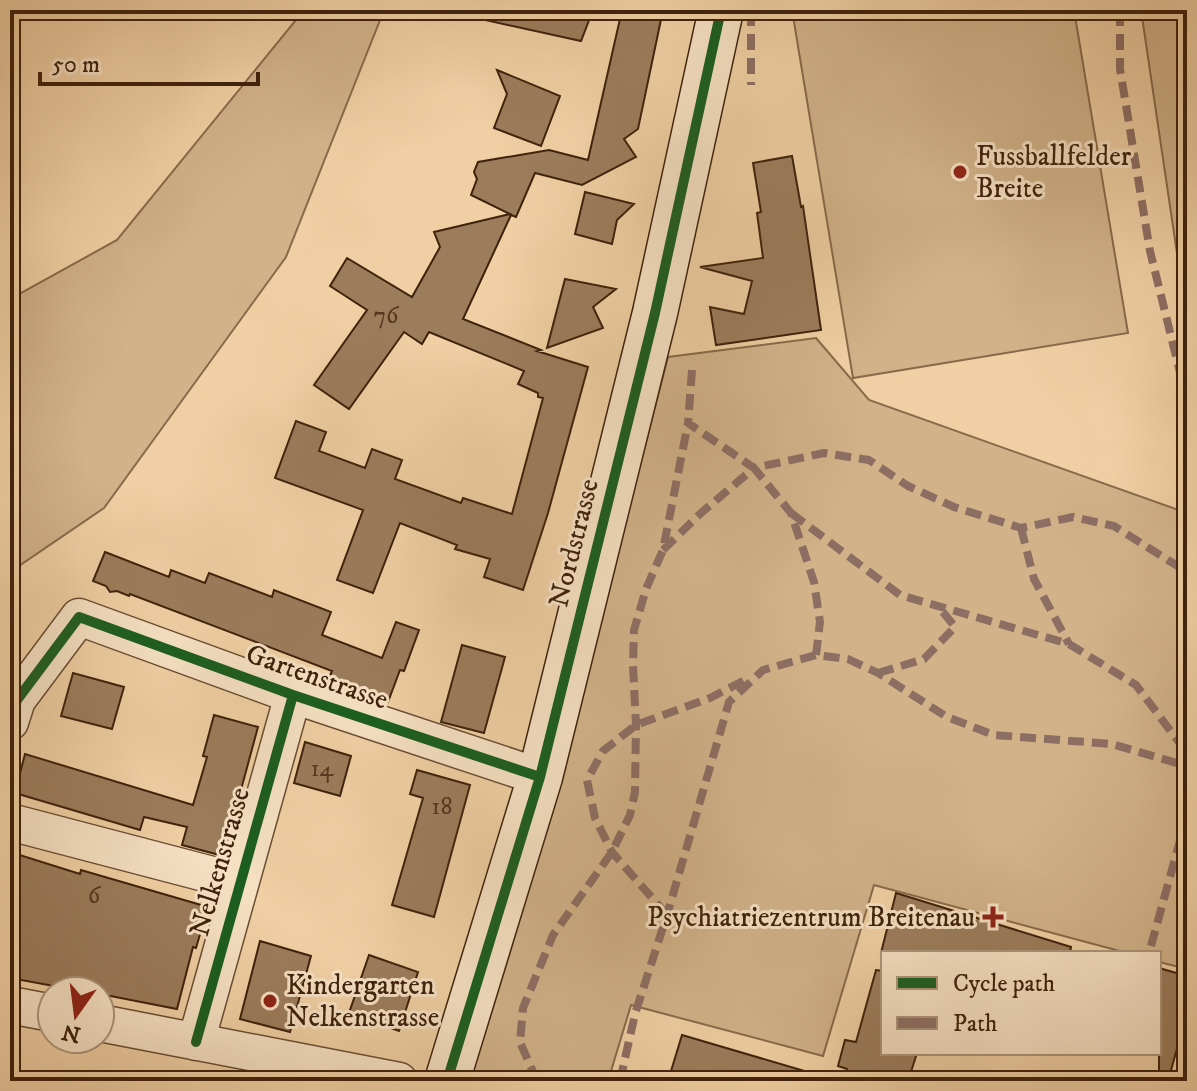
<svg xmlns="http://www.w3.org/2000/svg" width="1197" height="1091" viewBox="0 0 1197 1091" font-family="'IM FELL DW Pica',serif">
<style>
.green{fill:#d1b289;stroke:#886a4a;stroke-width:2}
.building{fill:#9b7c5b;stroke:#3f220c;stroke-width:2}
.lines{fill:none;stroke-linecap:round;stroke-linejoin:round}
.street-casing{stroke:#6b4d32;stroke-width:39}
.secondary-casing{stroke:#3f220c;stroke-width:47}
.street{stroke:#f5e0c3;stroke-width:36}
.secondary{stroke:#f5e0c3;stroke-width:44}
.quiet{stroke:#8d6e63;stroke-width:8;stroke-dasharray:16 8;stroke-linecap:butt}
.cycleway-casing{stroke:#f5e0c3;stroke-width:15}
.cycleway{stroke:#1b5e20;stroke-width:10}
.poi-dot{fill:#8f2418;stroke:#f5e0c3;stroke-width:3}
.labels{text-anchor:middle;dominant-baseline:central;stroke-width:6;stroke-linejoin:round;paint-order:stroke}
.number-label{font-size:24px;fill:#563820}
.poi-label{font-size:28px;fill:#3f220c;stroke:#f5e0c3;text-anchor:start}
.street-label{font-size:28px;fill:#3f220c;stroke:#f5e0c3}
</style>
<rect width="100%" height="100%" fill="#efcfa3"/>
<filter id="stains"><feTurbulence type="fractalNoise" baseFrequency=".0025" numOctaves="4"/><feColorMatrix values="0 0 0 0 .2 0 0 0 0 .09 0 0 0 0 .02 0 0 0 .5 -.17"/></filter>
<radialGradient id="worn" r=".72"><stop offset=".6" stop-color="#630" stop-opacity="0"/><stop offset="1" stop-color="#630" stop-opacity=".3"/></radialGradient>
<!-- green -->
<path class="green" d="M304,10H384L286,257L104,508L10,572V299L117,240Z
M792,10H1074L1128,333L853,378Z
M1141,10H1187V321Z
M816,338L869,400L1187,513V969L1159,962V953H1127L874,885L823,1056L631,1005L608,1081H463L554,799L668,357Z"/>
<!-- building -->
<path class="building" d="M486,10H593L581,41L485,20Z
M622,10H663L638,129L624,139L636,157L582,185L535,173L516,217L511,215L463,319L541,350L537,351L588,367L548,513L523,590L484,577L490,559L455,549L457,545L400,523L373,593L337,580L363,510L275,478L296,421L326,432L319,451L365,468L372,449L402,460L395,479L461,503L463,498L512,514L543,398L538,397V393L518,384L524,371L429,332L422,344L404,332L349,409L314,385L367,310L330,286L347,258L412,297L440,247L434,232L510,214L471,195L477,179L474,172L478,162L549,150L588,160Z
M497,70L560,96L541,146L494,128L507,94Z
M792,156L801,207L803,206L821,330L716,345L710,307L744,314L752,281L700,267L763,258L757,213L761,212L753,163Z
M585,192L634,204L617,220L612,244L575,234Z
M565,279L616,289L593,307L603,328L547,348Z
M105,552L169,577L171,570L205,583L209,573L272,597L274,590L331,612L322,635L382,658L396,622L419,630L404,671L400,670L388,702L328,680L332,671L130,594L129,596L117,591L110,592L106,586L93,581Z
M462,645L505,657L484,733L441,722Z
M73,673L124,687L112,729L61,716Z
M214,715L258,727L223,856L182,845L187,827L144,817L140,830L15,793L25,754L193,805L207,757L203,756Z
M305,742L351,756L340,796L294,783Z
M417,770L470,785L434,917L392,905L423,798L410,794Z
M10,852L80,874L81,870L208,907L196,948L193,947L177,1009L100,994V991H81L10,978Z
M896,893L1071,947L1070,953H881Z
M260,941L311,956L290,1032L240,1019Z
M369,955L418,972L399,1031L349,1013Z
M1159,968L1187,976V1028L1183,1027L1168,1081H1159Z
M876,970L883,971V1053H917L908,1081H844L847,1069L838,1066L845,1040L856,1042Z
M682,1035L818,1075L817,1081H668Z"/>
<g class="lines">
<!-- street casing -->
<g class="street-casing">
<path id="street" d="M10,722L17,700L79,617L293,695L540,777
M10,822L239,882
M10,1005L52,1013
M100,1023L399,1081
M196,1042L293,695"/>
</g>
<!-- secondary casing -->
<g class="secondary-casing">
<path id="secondary" d="M447,1081L540,777L655,313L721,10"/>
</g>
<!-- street -->
<use href="#street" class="street"/>
<!-- secondary -->
<use href="#secondary" class="secondary"/>
<!-- quiet -->
<path class="quiet" d="M751,10V85
M1120,10V69L1150,251L1187,401
M692,370L688,423L754,468L824,453L869,460L908,486L954,507L1021,528L1073,517L1114,526L1187,572
M791,513L900,595L1069,644L1136,685L1187,753
M1021,528L1034,579L1069,644
M663,550L701,513L754,468L791,513L814,582L820,622L816,655
M878,673L924,659L955,627L939,607
M667,915L612,852L595,818L587,780L603,751L636,725L710,698L745,680
M1151,946L1187,815
M537,1081L520,1042L523,1008L553,935L612,852L630,815L635,792L636,725L633,666L634,630L646,589L663,550L688,423
M620,1081L635,1014L667,915L729,702L763,670L816,655L848,659L878,673L947,717L994,735L1112,744L1187,766"/>
<!-- cycleway casing -->
<g class="cycleway-casing">
<path id="cycleway" d="M10,722L17,700L79,617L293,695L540,777
M196,1042L293,695
M447,1081L540,777L655,313L721,10"/>
</g>
<!-- cycleway -->
<use href="#cycleway" class="cycleway"/>
</g>
<!-- markers -->
<g class="poi-dot">
<circle cx="960" cy="172" r="8"/>
<path d="M989 905h8v8h8v8h-8v8h-8v-8h-8v-8h8z"/>
<circle cx="270" cy="1001" r="8"/>
</g>
<g class="labels">
<!-- number labels -->
<g class="number-label">
<text x="386" y="316">76</text>
<text x="322" y="769">14</text>
<text x="442" y="807">18</text>
<text x="94" y="896">6</text>
</g>
<!-- poi labels -->
<g class="poi-label">
<text x="976" y="156">Fussballfelder<tspan x="976" dy="32">Breite</tspan></text>
<text x="975" y="917" text-anchor="end">Psychiatriezentrum Breitenau</text>
<text x="286" y="985">Kindergarten<tspan x="286" dy="32">Nelkenstrasse</tspan></text>
</g>
<!-- street labels -->
<g class="street-label">
<text transform="translate(574 543) rotate(-76)">Nordstrasse</text>
<text transform="translate(317 677) rotate(19)">Gartenstrasse</text>
<text transform="translate(220 862) rotate(-74)">Nelkenstrasse</text>
</g>
</g>
<!-- margin -->
<rect width="1197" height="1091" fill="none" stroke="#efcfa3" stroke-width="40"/>
<rect x="12" y="12" width="1173" height="1067" fill="none" stroke="#3f220c" stroke-width="4"/>
<rect x="20" y="20" width="1157" height="1051" fill="none" stroke="#3f220c" stroke-width="2"/>
<!-- legend -->
<rect x="881" y="951" width="280" height="104" fill="#f5e0c3" stroke="#ac947a" stroke-width="2"/>
<rect x="897" y="977" width="40" height="12" fill="#1b5e20" stroke="#ac947a" stroke-width="2"/>
<text x="953" y="991" font-size="24" fill="#3f220c">Cycle path</text>
<rect x="897" y="1017" width="40" height="12" fill="#8d6e63" stroke="#ac947a" stroke-width="2"/>
<text x="953" y="1031" font-size="24" fill="#3f220c">Path</text>
<!-- north arrow -->
<g transform="translate(76 1015) rotate(194)"><circle r="38" fill="#f5e0c3" stroke="#ac947a" stroke-width="2"/>
<path d="M0-6L14 30L0 20L-14 30Z" fill="#8f2418"/>
<text y="-12" font-size="22" font-weight="bold" text-anchor="middle" fill="#3f220c">N</text>
</g>
<!-- scale -->
<path d="M40 72v12h218v-12" fill="none" stroke="#3f220c" stroke-width="4"/>
<text x="52" y="72" font-size="24" fill="#3f220c" stroke="#f5e0c3" stroke-width="6" paint-order="stroke">50 m</text>
<rect width="100%" height="100%" filter="url(#stains)"/>
<rect width="100%" height="100%" fill="url(#worn)"/>
</svg>
